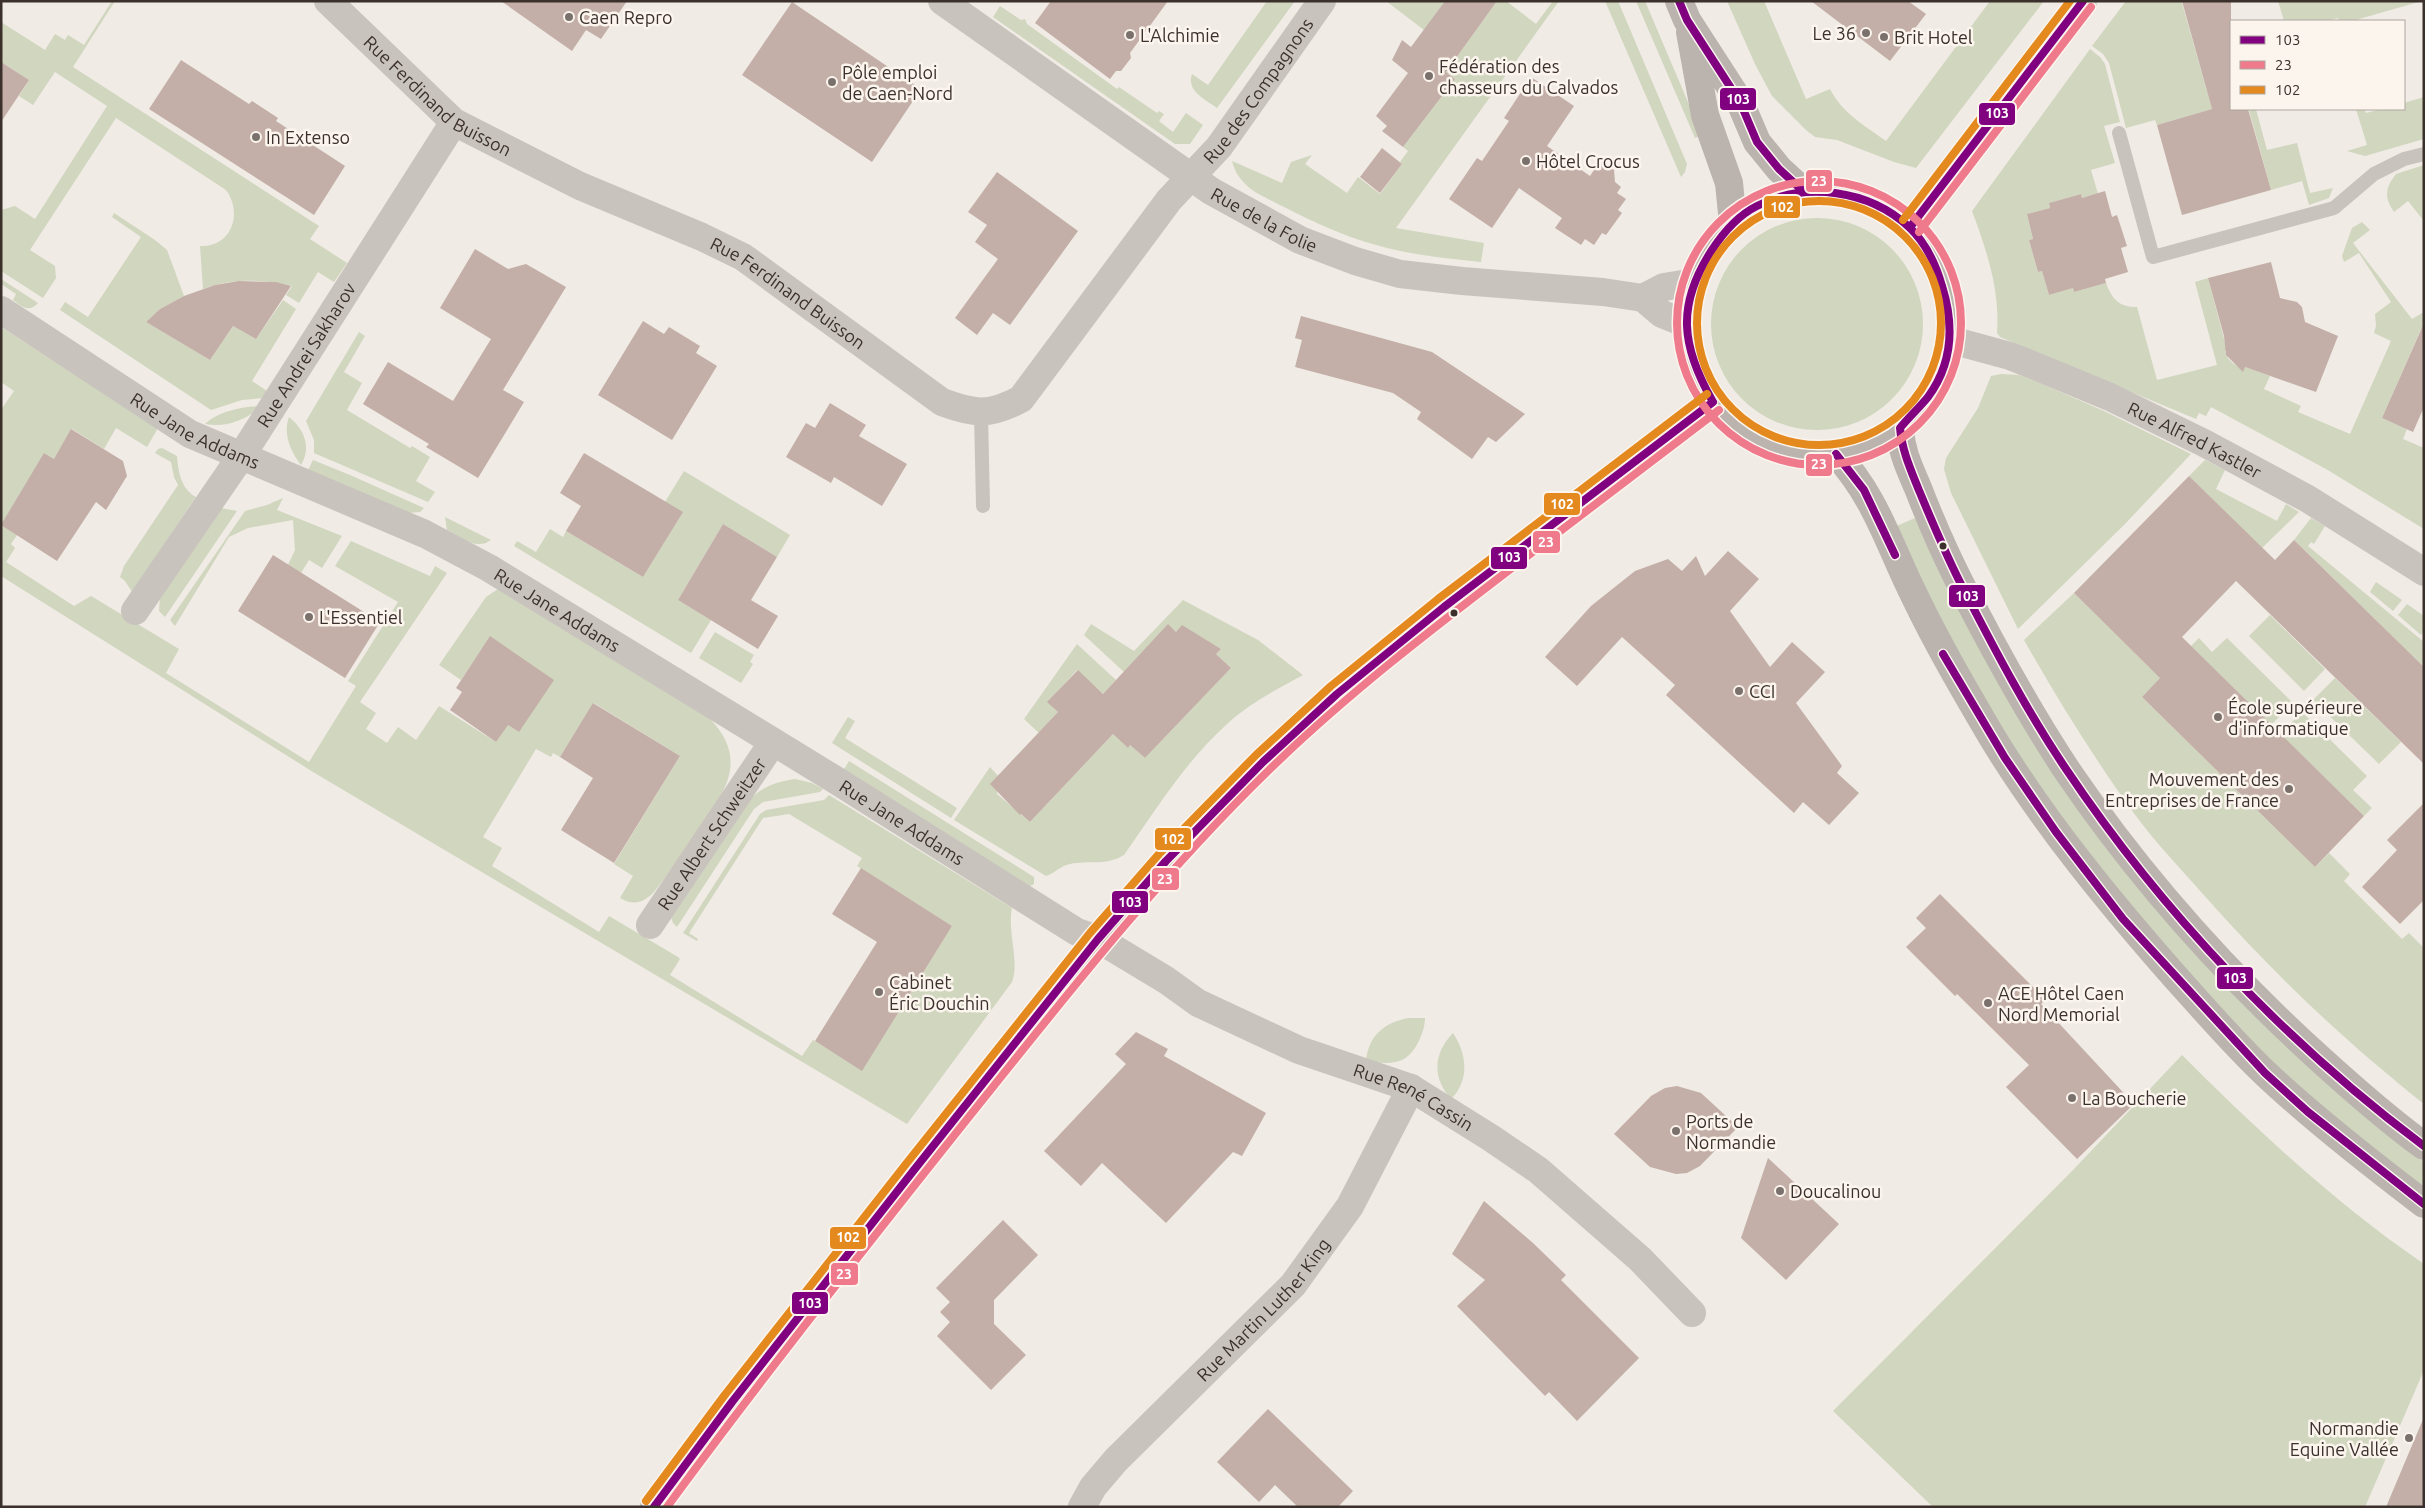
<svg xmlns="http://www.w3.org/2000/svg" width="2425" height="1508" viewBox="0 0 2425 1508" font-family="Ubuntu,sans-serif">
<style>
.green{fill:#d1d6bf}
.building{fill:#c3afa7}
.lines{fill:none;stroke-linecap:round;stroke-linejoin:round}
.service{stroke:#c9c3be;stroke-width:14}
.minor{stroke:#c9c3be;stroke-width:28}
.tertiary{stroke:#c9c3be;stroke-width:28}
.secondary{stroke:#bab3ae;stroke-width:28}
.bus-1-casing{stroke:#fbf5ee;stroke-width:11}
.bus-2-casing{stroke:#fbf5ee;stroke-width:11}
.bus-3-casing{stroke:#fbf5ee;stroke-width:11}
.bus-1{stroke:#800080;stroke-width:8}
.bus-2{stroke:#ef7a8c;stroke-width:8}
.bus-3{stroke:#e4891e;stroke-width:8}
.poi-dot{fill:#7a716c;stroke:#fbf5ee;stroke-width:2}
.bus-dot{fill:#3b302b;stroke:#fbf5ee;stroke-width:2}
.labels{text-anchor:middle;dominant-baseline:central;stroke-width:5;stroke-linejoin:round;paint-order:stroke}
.poi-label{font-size:18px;fill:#3b302b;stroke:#fbf5ee;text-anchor:start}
.street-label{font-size:18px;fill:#3b302b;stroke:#fbf5ee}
.line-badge{stroke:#fbf5ee;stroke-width:2}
.badge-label{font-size:14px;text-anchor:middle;font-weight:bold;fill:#fff}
</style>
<rect width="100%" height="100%" fill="#f0ebe5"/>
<!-- green -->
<path class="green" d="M112,1H115L73,67L319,226L310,239L347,263L334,282L318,272L299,303L286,295L292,286C263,279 232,278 203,289L200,246C232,247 243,213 226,190L116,118L30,250L55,266L56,278L43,298L1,271V210L15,206L35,219L107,106L55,72L33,105L19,96L29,80L1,62V22L45,50L55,34L65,40L68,35L84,45Z
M1267,1H1295L1217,108C1205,99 1186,91 1192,74L1208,85Z
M1386,1H1445L1424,30Z
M1497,1H1506L1536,24L1553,1H1559L1396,228L1484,243L1481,262C1446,258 1410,255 1376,245C1344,236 1313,222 1284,207C1261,195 1239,188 1232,161L1282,183L1291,162L1312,155L1305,164L1347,193L1358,177L1380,194L1402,164L1400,162L1408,151L1403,147L1455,79L1446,72Z
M1605,1H1618L1687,164L1685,172L1681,177Z
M1636,1H1645L1702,135L1695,138Z
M1727,1H1764L1806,99L1830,89C1842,113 1864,125 1886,141L1990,1H2044L1916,168L1894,162L1837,140L1815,137L1806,130L1772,96L1755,64Z
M2126,1H2187L2182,3L2212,109L2157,125L2155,120L2126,128L2109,63L2103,54L2092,46Z
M2278,1H2422L2352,21H2339L2338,18L2325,21H2284Z
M1000,6L1021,20L1025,19L1027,24L1117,89L1119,87L1157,113L1159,111L1164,114L1159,121L1173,132L1186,113L1203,125L1190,144H1175L993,17Z
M2090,49L2100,57L2105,64L2120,122L2104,126L2115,163L2091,170L2098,194L2082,198L2081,194L2049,203L2050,208L2027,214L2033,239L2029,240L2038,272L2042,271L2049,295L2073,288L2074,292L2106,283C2112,299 2119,307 2137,307L2157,380L2217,365L2195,282L2208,278L2227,350L2225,351C2226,360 2237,367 2244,369L2245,367L2270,376L2264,389L2301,406L2298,412L2350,434L2391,341L2374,333L2376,326L2375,314L2391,302L2359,253L2344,262L2342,256L2352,228L2362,222L2370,230L2353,243L2412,319L2424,312V330L2421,329L2382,418L2407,429L2403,439L2424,448V529L2326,469L2211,407L2206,416L2199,413L2196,419L2000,337L1997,333C2000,290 1987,251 1972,211Z
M2424,97V139L2365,156L2347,151L2367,145L2356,109H2364L2366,113L2382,109H2404V103Z
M2256,109L2267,150L2297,143L2310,193L2333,188L2329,198L2309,205L2302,181L2271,190L2249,110Z
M2424,165V221L2408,201L2394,212C2384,197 2385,188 2396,174Z
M114,213L155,240L167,250L184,296L160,309L146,322L210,360L233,326L256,339L283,300L296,309L252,381L267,391L263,398L242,400L211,410L60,310L65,302L88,317L141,237L112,217Z
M1711 324a106 106 0 1 1 212 0a106 106 0 1 1-212 0Z
M1,279L38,303C29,313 22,307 13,300L16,294L1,284Z
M1,327L158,428L147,447L116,428L104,449L72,429L54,459L44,453L17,535L11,544L15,548L6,562L74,606L91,596L179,649L166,673L309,762L356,686L348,681L398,602L335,566L351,541L430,576L435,566L447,573L360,702L376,713L366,729L387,743L398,727L416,740L439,706L496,742L503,731L502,721L519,732L490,637L461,680L439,665L486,597L498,589L709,718C752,761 722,796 695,835C682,854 669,873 654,892C643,903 634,906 620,898L633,876L614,864L680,756L594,703L560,757L553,753L551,757L536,749L483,837L502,848L492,866L599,932L609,916L678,957L680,959L670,975L802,1056L813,1040L862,1070L952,926L857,866L862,858L789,814L763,818L689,933L698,939L697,941L683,933L760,814L766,810L824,800L829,795L1012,908C1007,932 1020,962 1012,982L907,1124L313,772L1,576V410L14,391L1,382Z
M359,332L365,336L344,372L362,383L347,410L410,448L412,446L430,457L416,481L435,492L428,502L314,453V440L306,421Z
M2001,374L2019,375L2042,384L2104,411L2191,454L2125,524L2018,629L1951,493L1944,469L1946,458L1978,408L1991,376Z
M262,406C246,420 227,428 205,424C218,411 245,406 262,406Z
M289,417C304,429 312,447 301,465C290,451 283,434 289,417Z
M162,448L177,456C178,471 181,489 196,497L132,592L125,581L120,577L124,566L178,485L174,477L171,462L155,453L158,449Z
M313,460L350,475L424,508L420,512L409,513L308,470Z
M2205,460L2225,470L2216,489L2277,521L2286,504L2299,512L2262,548L2189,476Z
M684,471L790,535L777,557L723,524L678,600L711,620L691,653L514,546L517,541L536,552L550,529L563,537L566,531L643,577L682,513L665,502Z
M283,498L277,510L342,536L322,568L309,560L301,573L288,565L295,550L293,520L248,528L229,537L175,626L170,620L245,511L267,505Z
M221,508L237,511L165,617L159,611L160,597Z
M445,517L491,540C476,551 461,537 447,530Z
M1915,518L1955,601L2020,717L2361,1112L2424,1162V1190L2306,1095L2197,989L2047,801L1969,674L1894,527Z
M2311,518L2325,526L2314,544L2311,542L2308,546L2424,642V667L2294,540Z
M2376,582L2402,600L2393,611L2370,592Z
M2074,593L2150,668H2170L2142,697L2315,867L2329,853L2350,874L2344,881L2402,939L2409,933L2424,948V1104C2341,1038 2272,972 2202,893C2180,868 2156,843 2136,816C2095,760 2058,700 2024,640Z
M1183,600L1258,640L1303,675C1276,690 1248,704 1226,725C1185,762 1155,811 1124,855C1107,866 1088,860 1070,864C1060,866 1055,873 1046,876L954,820L990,767L998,776L997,794L1030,822L1113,734L1127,747L1130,745L1145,758L1231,668L1216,654L1221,649L1182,626L1176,632L1168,625L1124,672L1084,635L1091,624L1134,651Z
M2407,604L2424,616V631L2421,635L2398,615Z
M2270,615L2325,669L2304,691L2249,636Z
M715,632L754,655L750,662L753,664L741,683L699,658Z
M2199,638L2212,652L2227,638L2293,703L2271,725L2191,646Z
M1077,644L1116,680L1103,694L1077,670L1048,702L1058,712L1039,733L1024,719Z
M2335,678L2401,742L2379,764L2313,700Z
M2302,712L2367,776L2353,790L2372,808L2364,816L2280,734Z
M848,717L855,721L845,738L957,808L951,818L832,743Z
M849,761L1034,877V884L1028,887L843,771Z
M795,779L812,783L823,789L820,792L763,802L754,809L677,927L673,923L671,917L749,800C763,786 776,782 795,779Z
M1409,1018H1425C1425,1031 1416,1052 1404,1059C1393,1065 1377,1063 1366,1060C1369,1035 1385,1022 1409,1018Z
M1453,1033C1467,1054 1470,1080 1451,1099C1432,1078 1433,1054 1453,1033Z
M2182,1055C2257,1130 2336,1204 2424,1264V1370L2365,1507H1933L1833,1411L2074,1169Z"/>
<!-- building -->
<path class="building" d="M501,1H627L601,39L586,30L572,51Z
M1051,1H1168L1130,53L1131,58L1121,71H1116L1110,79L1035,23Z
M1445,1H1497L1446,72L1455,79L1403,147L1382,131L1387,126L1376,116L1408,73L1392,60L1402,40L1411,47Z
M1811,1H1908L1926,14L1890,61Z
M2182,1H2231V109H2248L2271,190L2182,215L2157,125L2212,109Z
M792,2L921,89L872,162L742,75Z
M181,60L249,104L252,101L278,118L276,121L345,166L314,215L149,109Z
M1,62L29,80L1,122Z
M1531,77L1574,106L1547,146L1590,176L1600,161L1614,170L1615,182L1621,187L1617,193L1626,199L1618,210L1622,213L1606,235L1602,233L1594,245L1585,239L1581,245L1555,228L1562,218L1519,188L1492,228L1449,199L1477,158L1482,161L1509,121L1504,118Z
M1382,148L1402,164L1380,193L1360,177Z
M997,172L1078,231L1010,325L993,313L977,335L955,318L998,259L975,242L987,225L968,212Z
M2105,191L2112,217L2117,215L2127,246L2121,248L2128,272L2105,279L2106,283L2074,292L2073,288L2049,295L2042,271L2038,272L2029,240L2033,239L2027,214L2050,208L2049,203L2081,194L2082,198Z
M475,249L508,269L526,264L566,287L503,390L524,402L478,478L426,447L429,444L363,404L388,362L453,401L491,339L440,308Z
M2271,262L2280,298L2297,302L2302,307L2305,322L2338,336L2316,392L2245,367L2243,372L2226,355L2224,336L2208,278Z
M239,281L276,282L291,286L256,339L233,326L210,360L146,322L160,309L184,296L215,285Z
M1301,316L1432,352L1525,414L1496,442L1488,437L1472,459L1417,419L1421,412L1393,393L1295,367L1302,340L1295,338Z
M643,321L664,334L669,327L700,346L696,353L717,366L672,440L598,395Z
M2424,323V407L2413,432L2382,418Z
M830,403L866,425L859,436L907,464L882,506L834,477L831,483L786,457L806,423L815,428Z
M71,429L123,461L127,476L106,510L96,502L57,561L1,525L44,453L54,459Z
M584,453L683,512L643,577L566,531L581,506L560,493Z
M2189,476L2275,560L2294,540L2424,667V764L2236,581L2182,637L2364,816L2315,867L2142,697L2160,678L2074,593Z
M723,524L777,557L751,600L778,616L758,649L678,600Z
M1728,551L1759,579L1730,611L1770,667L1792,642L1825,672L1796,703L1842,766L1837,773L1859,793L1829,825L1803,802L1794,813L1666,695L1675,685L1622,637L1577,686L1545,657L1591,606L1635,571L1668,559L1682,571L1696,556L1705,576Z
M273,555L380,622L345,678L238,611Z
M1168,624L1176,632L1182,625L1221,649L1216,654L1231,668L1145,758L1130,745L1128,748L1113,734L1030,822L1021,814L1020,815L990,784L1058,712L1047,702L1078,670L1103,694Z
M490,636L554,680L519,732L508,725L496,742L450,710L462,692L456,688Z
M593,703L680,756L614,863L561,830L593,778L560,757Z
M2424,803V900L2400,924L2362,887L2397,850L2387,840Z
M861,868L952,926L862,1071L815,1041L877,942L832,914Z
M1940,894L2046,1000L2041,1004L2134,1104L2077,1159L2006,1087L2029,1065L1957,994L1955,996L1906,947L1926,928L1916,918Z
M1136,1032L1168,1049L1164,1056L1266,1113L1242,1156L1233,1152L1166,1223L1102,1163L1081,1186L1044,1151L1126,1064L1115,1054Z
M1677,1086L1701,1093L1738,1127L1700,1166L1687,1173L1676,1174L1650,1167L1614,1134L1651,1096L1665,1088Z
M1768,1158L1839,1224L1786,1280L1741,1238Z
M1484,1201L1533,1243L1566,1275L1561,1280L1639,1358L1577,1421L1549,1392L1545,1396L1457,1306L1485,1280L1452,1254Z
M1003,1220L1038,1255L994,1300V1324L1026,1355L991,1390L937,1336L950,1322L940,1312L950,1302L936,1288Z
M1268,1409L1353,1491L1338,1507H1298L1275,1485L1259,1502L1217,1462Z
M2424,1417V1507H2386Z"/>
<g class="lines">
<!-- service -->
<path class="service" d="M2119,133L2153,257L2334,208L2374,174L2404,159L2424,154
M981,413L983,506"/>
<!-- minor -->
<g class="minor">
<path id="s1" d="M328,1L454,122L580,186L702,237L743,257L942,402C975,414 989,416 1021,399L1169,200L1219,147L1322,1"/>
<path id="s2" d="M1,310L190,434L425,534L489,568L834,779L1077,932L1098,939L1166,980L1198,1003L1299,1050L1411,1088L1491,1138L1538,1170L1640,1259L1692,1313"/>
<path id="s3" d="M1951,340L2010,356L2047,371L2110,397L2204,443L2308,499L2424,572"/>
<path id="s4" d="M135,611L242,455L454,122"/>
<path id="s5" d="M650,925L773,742"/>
<path id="s6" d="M1082,1507L1093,1487L1116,1460L1293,1285L1350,1206L1411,1088"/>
</g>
<!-- tertiary -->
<g class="tertiary">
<path id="s7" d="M942,1L1211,191L1300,240L1355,261L1400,274L1462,281L1603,292L1643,298L1662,314L1687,324"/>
<path d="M1911,226L2083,1"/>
<path d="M1643,298L1664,287L1694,282"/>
</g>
<!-- secondary -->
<path class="secondary" d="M1679,1L1687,20L1740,102L1757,142L1779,169L1804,192
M1690,32L1705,115L1729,183L1733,223
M1687 323a132 132 0 1 1 264 0a132 132 0 1 1-264 0Z
M1900,428C1901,451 1909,467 1918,488C1930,519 1943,549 1958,579C1991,644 2026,708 2066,769C2138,875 2225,973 2320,1059C2353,1089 2387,1119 2424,1146
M1836,454C1876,497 1889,545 1915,597C1938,645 1965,691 1992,737C2045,824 2110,903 2177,979C2206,1011 2235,1045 2267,1075C2316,1121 2370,1163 2424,1204
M654,1507L732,1402L914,1170L1098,939L1166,861L1263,762L1337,694L1444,607L1713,402"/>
<!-- bus-1 casing -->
<g class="bus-1-casing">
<path id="bus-1" d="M1679,1L1687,20L1740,102L1757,142L1779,169L1804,192
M1911,226L2083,1
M1713,402C1681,346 1676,305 1712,250C1723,233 1739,215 1757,206C1806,181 1869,190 1909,227C1926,243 1936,265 1942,286C1954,324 1953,363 1928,397C1919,408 1909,417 1900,428C1902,450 1910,468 1918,488C1933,524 1947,558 1965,592C1996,652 2028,713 2066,769C2162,912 2286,1043 2424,1146
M1836,454L1864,490L1895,555
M1943,654L2005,758L2056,832L2123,919L2265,1073L2308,1112L2424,1204
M654,1507L732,1402L914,1170L1098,939L1166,861L1263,762L1337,694L1444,607L1713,402"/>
</g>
<!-- bus-2 casing -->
<g class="bus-2-casing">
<path id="bus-2" d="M1677 323a142 142 0 1 1 284 0a142 142 0 1 1-284 0Z
M1919,232L2091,7
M667,1507C764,1375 866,1246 968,1118C1065,997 1158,878 1269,770C1346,695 1432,629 1517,564C1585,512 1652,461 1719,410"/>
</g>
<!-- bus-3 casing -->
<g class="bus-3-casing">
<path id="bus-3" d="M1697 323a122 122 0 1 1 244 0a122 122 0 1 1-244 0Z
M1903,220L2070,1
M646,1501L724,1396L906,1164L1090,933L1159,854L1256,755L1331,686L1438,599L1707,394"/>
</g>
<!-- bus-1 -->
<use href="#bus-1" class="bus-1"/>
<!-- bus-2 -->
<use href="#bus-2" class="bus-2"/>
<!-- bus-3 -->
<use href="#bus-3" class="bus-3"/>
</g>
<!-- markers -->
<g class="poi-dot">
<circle cx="569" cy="17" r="5"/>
<circle cx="1866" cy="33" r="5"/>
<circle cx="1130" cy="35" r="5"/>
<circle cx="1884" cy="37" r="5"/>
<circle cx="1429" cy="76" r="5"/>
<circle cx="832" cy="82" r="5"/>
<circle cx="256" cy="137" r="5"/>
<circle cx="1526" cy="161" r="5"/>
<circle cx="309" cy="617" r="5"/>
<circle cx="1739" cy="691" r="5"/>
<circle cx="2218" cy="717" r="5"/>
<circle cx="2289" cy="789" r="5"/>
<circle cx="879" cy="992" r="5"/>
<circle cx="1988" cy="1003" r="5"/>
<circle cx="2072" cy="1098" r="5"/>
<circle cx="1676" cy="1131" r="5"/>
<circle cx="1780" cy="1191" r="5"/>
<circle cx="2409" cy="1438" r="5"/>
</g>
<g class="bus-dot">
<circle cx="1943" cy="546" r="4.5"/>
<circle cx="1454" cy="613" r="4.5"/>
</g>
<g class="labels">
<!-- poi labels -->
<g class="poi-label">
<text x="579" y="17">Caen Repro</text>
<text x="1856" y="33" text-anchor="end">Le 36</text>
<text x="1140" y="35">L'Alchimie</text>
<text x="1894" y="37">Brit Hotel</text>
<text x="1439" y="66">Fédération des<tspan x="1439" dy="21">chasseurs du Calvados</tspan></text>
<text x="842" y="72">Pôle emploi<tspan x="842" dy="21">de Caen-Nord</tspan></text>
<text x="266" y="137">In Extenso</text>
<text x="1536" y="161">Hôtel Crocus</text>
<text x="319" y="617">L'Essentiel</text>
<text x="1749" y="691">CCI</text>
<text x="2228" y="707">École supérieure<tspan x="2228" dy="21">d'informatique</tspan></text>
<text x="2279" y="779" text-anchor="end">Mouvement des<tspan x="2279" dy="21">Entreprises de France</tspan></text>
<text x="889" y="982">Cabinet<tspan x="889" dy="21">Éric Douchin</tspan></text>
<text x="1998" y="993">ACE Hôtel Caen<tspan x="1998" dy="21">Nord Memorial</tspan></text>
<text x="2082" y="1098">La Boucherie</text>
<text x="1686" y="1121">Ports de<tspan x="1686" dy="21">Normandie</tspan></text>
<text x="1790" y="1191">Doucalinou</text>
<text x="2399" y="1428" text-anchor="end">Normandie<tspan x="2399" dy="21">Equine Vallée</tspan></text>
</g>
<!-- street labels -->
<g class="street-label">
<text stroke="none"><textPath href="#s1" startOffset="1212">Rue des Compagnons</textPath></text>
<text stroke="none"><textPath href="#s1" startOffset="146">Rue Ferdinand Buisson</textPath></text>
<text stroke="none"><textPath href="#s7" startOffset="390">Rue de la Folie</textPath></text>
<text stroke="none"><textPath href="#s1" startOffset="551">Rue Ferdinand Buisson</textPath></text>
<text stroke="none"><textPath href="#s4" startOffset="308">Rue Andrei Sakharov</textPath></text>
<text stroke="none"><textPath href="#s2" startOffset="229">Rue Jane Addams</textPath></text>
<text stroke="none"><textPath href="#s3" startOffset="264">Rue Alfred Kastler</textPath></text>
<text stroke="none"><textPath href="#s2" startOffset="634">Rue Jane Addams</textPath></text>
<text stroke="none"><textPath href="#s2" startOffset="1039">Rue Jane Addams</textPath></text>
<text stroke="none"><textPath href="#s5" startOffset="110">Rue Albert Schweitzer</textPath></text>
<text stroke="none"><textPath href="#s2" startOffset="1622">Rue René Cassin</textPath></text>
<text stroke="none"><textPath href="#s6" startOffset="269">Rue Martin Luther King</textPath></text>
</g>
</g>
<g class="line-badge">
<rect x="1719" y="87" width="38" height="24" rx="5" fill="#800080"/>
<rect x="1978" y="102" width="38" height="24" rx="5" fill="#800080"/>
<rect x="1805" y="169" width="28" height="24" rx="5" fill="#ef7a8c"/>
<rect x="1763" y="195" width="38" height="24" rx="5" fill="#e4891e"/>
<rect x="1805" y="453" width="28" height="24" rx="5" fill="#ef7a8c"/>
<rect x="1543" y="492" width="38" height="24" rx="5" fill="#e4891e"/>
<rect x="1532" y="530" width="29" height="24" rx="5" fill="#ef7a8c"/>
<rect x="1490" y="546" width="38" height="24" rx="5" fill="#800080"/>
<rect x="1948" y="584" width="38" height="24" rx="5" fill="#800080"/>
<rect x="1154" y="827" width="38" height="24" rx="5" fill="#e4891e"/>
<rect x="1151" y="867" width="29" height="24" rx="5" fill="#ef7a8c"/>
<rect x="1111" y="890" width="38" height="24" rx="5" fill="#800080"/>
<rect x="2216" y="966" width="38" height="24" rx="5" fill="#800080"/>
<rect x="829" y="1226" width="38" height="24" rx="5" fill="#e4891e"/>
<rect x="830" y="1262" width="29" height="24" rx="5" fill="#ef7a8c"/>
<rect x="791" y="1291" width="38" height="24" rx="5" fill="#800080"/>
</g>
<g class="badge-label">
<text x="1738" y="104">103</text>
<text x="1997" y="118">103</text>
<text x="1819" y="186">23</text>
<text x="1782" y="212">102</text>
<text x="1819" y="469">23</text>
<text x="1562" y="509">102</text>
<text x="1546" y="547">23</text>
<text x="1509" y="562">103</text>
<text x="1967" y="601">103</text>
<text x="1173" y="844">102</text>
<text x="1165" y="884">23</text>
<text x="1130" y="907">103</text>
<text x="2235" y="983">103</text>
<text x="848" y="1242">102</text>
<text x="844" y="1279">23</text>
<text x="810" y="1308">103</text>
</g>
<!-- border -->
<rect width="2425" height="1508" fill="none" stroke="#3b302b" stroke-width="5"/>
<!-- legend -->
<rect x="2230" y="20" width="175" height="90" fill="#fbf5ee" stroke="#aea6a0"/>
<rect x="2240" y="36" width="25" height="8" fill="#800080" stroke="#aea6a0"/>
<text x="2275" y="45" font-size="15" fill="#3b302b">103</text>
<rect x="2240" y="61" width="25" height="8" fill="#ef7a8c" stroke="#aea6a0"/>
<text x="2275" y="70" font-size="15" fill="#3b302b">23</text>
<rect x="2240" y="86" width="25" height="8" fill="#e4891e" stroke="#aea6a0"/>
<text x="2275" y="95" font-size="15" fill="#3b302b">102</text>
</svg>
